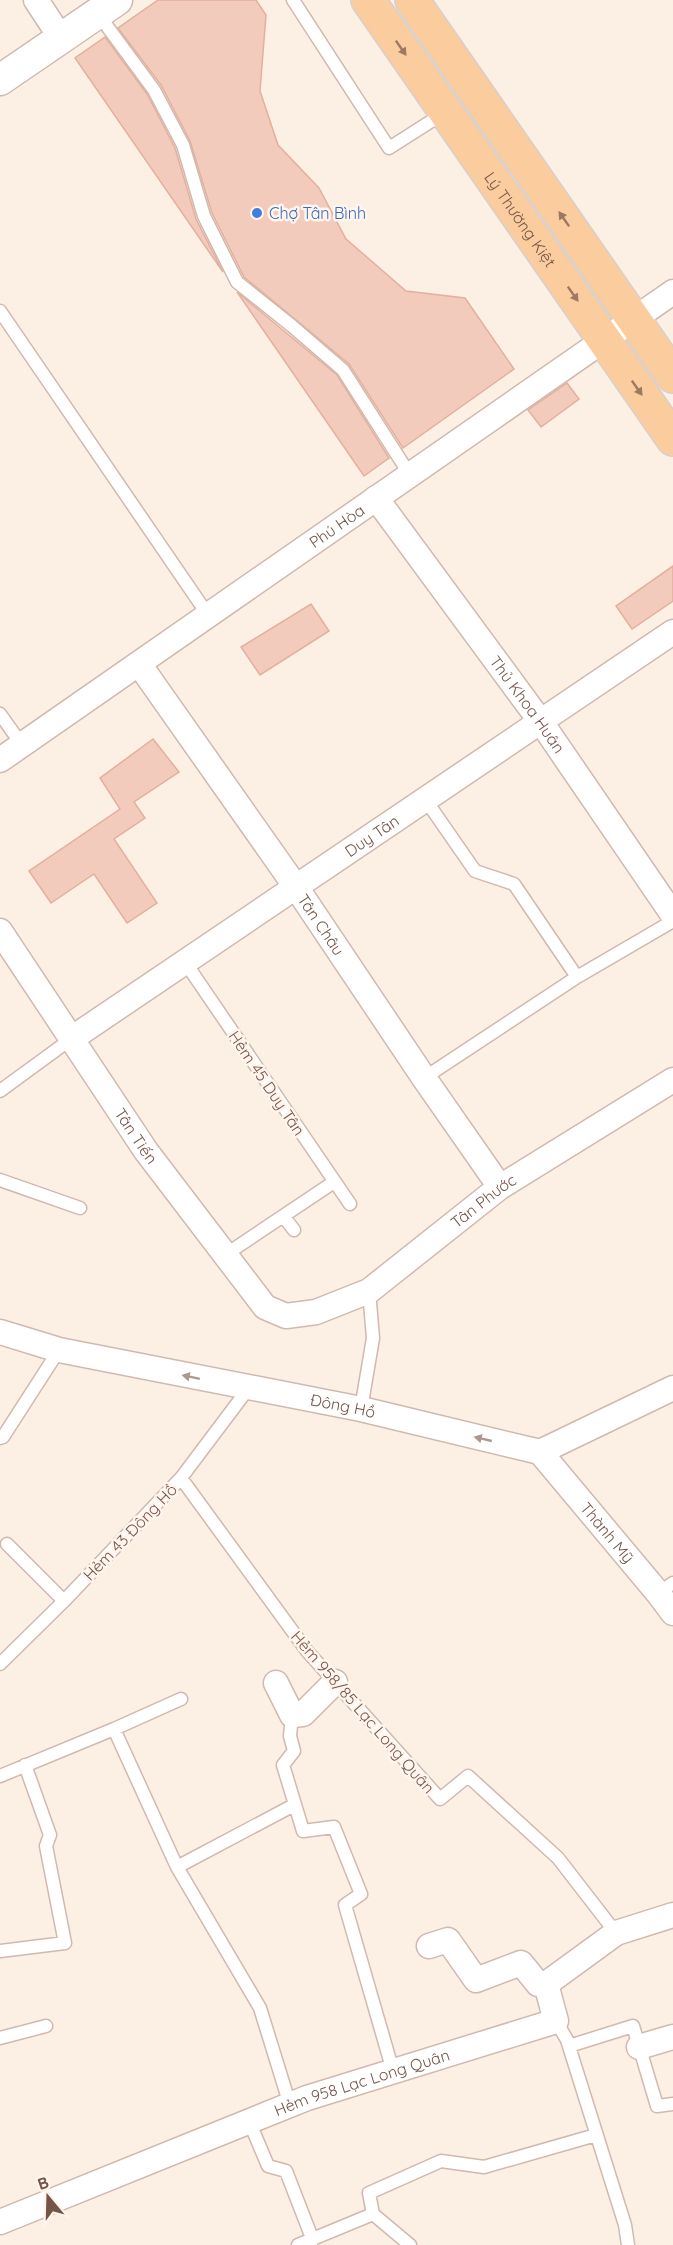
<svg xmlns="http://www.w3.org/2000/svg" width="673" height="2245" viewBox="0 0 673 2245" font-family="Quicksand,sans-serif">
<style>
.building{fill:#f2cbbd;stroke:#e4af9d;stroke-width:1.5}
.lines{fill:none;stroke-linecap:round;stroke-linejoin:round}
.service-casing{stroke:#d0b9ae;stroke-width:15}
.minor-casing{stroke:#d0b9ae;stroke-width:27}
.tertiary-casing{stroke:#d0b9ae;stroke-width:33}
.primary-casing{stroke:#d8cfcc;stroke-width:36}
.service{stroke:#fff;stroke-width:12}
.minor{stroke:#fff;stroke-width:24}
.tertiary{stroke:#fff;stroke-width:30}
.primary{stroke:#facc9e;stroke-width:33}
.oneway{fill:#9d7863}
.oneway2{fill:#ac9892}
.shop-dot{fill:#3f7fe0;stroke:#fff5ec;stroke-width:2}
.labels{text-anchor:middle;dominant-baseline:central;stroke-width:5;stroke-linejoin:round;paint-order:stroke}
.shop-label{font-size:16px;fill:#366cbe;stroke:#fff5ec;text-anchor:start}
.street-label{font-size:16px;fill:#75544a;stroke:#fff5ec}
</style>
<rect width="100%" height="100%" fill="#fcf0e5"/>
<!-- building -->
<path class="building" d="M158,0H256L266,15L260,91L278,145L319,188L346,239L406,291L465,298L514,369L403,448L349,364L244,277L212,213L190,141L161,85L118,28Z
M105,37L147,94L175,148L196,219L223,272L75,58Z
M237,292L337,375L389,458L364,476Z
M567,383L579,399L541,427L528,410Z
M673,566V601L632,629L616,606Z
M311,604L329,631L260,675L241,647Z
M153,739L179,772L134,802L145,818L114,839L157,903L127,923L94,874L51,903L29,871L120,809L100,778Z"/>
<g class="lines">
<!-- service casing -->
<g class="service-casing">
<path id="service" d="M293,0L389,148L444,113
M98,14L154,90L183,145L204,216L237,282L292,326L343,370L410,475
M0,311L208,615
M0,714L22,745
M425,799L475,871L514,884L577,977L673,921
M185,962L350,1204
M424,1078L577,977
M0,1091L71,1039
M0,1180L80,1208
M284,1217L294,1230
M225,1255L334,1182
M361,1409L373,1338L369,1291
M0,1438L3,1437L59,1350
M181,1478L307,1651L440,1799L468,1776L558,1858L616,1933
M7,1544L64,1601
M658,1593L673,1583
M0,1664L64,1601L181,1478L248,1389
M292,1715L290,1736L294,1751L283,1765L303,1831L334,1827L361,1894L345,1905L393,2071
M114,1729L177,1867L260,2008L290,2105
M0,1776L114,1729L181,1699
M177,1867L294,1805
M0,1951L65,1943L46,1846L50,1835L25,1765
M556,2021L567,2040L625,2225L628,2245
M0,2038L46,2026
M569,2046L633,2026L657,2106L673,2104
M249,2121L268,2166L286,2171L312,2238L311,2244
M373,2214L410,2245
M298,2245L373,2214L369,2193L441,2161L484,2167L596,2135"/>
</g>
<!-- minor casing -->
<g class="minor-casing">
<g id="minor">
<path d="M36,0L61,38"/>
<path id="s1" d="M376,498L541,722L673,915"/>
<path id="s2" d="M139,664L296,887L424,1078L500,1187"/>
<path id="s3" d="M0,760L673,292"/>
<path id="s4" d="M0,931L146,1151L265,1307L286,1316L316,1312L369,1291L500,1187L673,1080"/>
<path id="s5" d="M71,1039L673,632"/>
<path id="s6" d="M0,1332L59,1350L361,1409L540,1452L673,1388"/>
<path id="s7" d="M540,1452L658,1593L673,1613"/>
<path d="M276,1683L292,1715L303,1714L335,1682"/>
<path d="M429,1946L448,1940L476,1980L521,1963L538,1984H546"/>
<path d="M639,2047L673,2037"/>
<path id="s8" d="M0,2222L307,2098L556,2021L546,1984L616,1933L673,1915"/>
</g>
</g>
<!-- tertiary casing -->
<g class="tertiary-casing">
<path id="tertiary" d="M0,80L117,0"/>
</g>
<!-- primary casing -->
<g class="primary-casing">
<g id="primary">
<path id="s9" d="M368,0L673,439"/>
<path d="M412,0L673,376"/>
</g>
</g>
<!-- service -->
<use href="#service" class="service"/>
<!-- minor -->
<use href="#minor" class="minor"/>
<!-- tertiary -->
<use href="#tertiary" class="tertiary"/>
<!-- primary -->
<use href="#primary" class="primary"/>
</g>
<!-- one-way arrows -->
<defs><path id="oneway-solid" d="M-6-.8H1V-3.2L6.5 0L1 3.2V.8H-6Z" transform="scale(1.5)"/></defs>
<g class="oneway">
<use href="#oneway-solid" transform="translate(401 48) rotate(55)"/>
<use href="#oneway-solid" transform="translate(564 219) rotate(-125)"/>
<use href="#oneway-solid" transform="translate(573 294) rotate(55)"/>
<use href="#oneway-solid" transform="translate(637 388) rotate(55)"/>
</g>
<g class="oneway2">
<use href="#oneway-solid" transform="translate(191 1377) rotate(-168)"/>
<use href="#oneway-solid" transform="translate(483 1439) rotate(-167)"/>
</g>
<!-- markers -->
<circle class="shop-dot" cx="257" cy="213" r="6"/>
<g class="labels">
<!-- shop labels -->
<g class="shop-label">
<text x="269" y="213">Chợ Tân Bình</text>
</g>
<!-- street labels -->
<g class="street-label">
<text stroke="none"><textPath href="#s9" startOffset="267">Lý Thường Kiệt</textPath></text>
<text stroke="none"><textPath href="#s3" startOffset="410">Phú Hòa</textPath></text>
<text stroke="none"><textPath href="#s1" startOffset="256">Thủ Khoa Huân</textPath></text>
<text stroke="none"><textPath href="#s5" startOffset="363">Duy Tân</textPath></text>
<text stroke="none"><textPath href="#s2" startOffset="318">Tân Châu</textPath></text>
<text transform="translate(267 1083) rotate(56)">Hẻm 45 Duy Tân</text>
<text stroke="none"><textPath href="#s4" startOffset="246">Tân Tiến</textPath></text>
<text stroke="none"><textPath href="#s4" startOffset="716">Tân Phước</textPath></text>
<text stroke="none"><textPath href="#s6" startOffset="351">Đông Hồ</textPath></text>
<text transform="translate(130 1532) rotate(-46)">Hẻm 43 Đông Hồ</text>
<text stroke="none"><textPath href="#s7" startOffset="105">Thành Mỹ</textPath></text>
<text transform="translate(363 1712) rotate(49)">Hẻm 958/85 Lạc Long Quân</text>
<text stroke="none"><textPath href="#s8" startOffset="388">Hẻm 958 Lạc Long Quân</textPath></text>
</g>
</g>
<!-- north arrow -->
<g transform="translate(48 2197) rotate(341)" stroke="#fff5ec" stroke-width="4.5" paint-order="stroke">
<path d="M0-4.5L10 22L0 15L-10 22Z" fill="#75544a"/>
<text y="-9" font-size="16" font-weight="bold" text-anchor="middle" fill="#75544a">B</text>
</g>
</svg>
